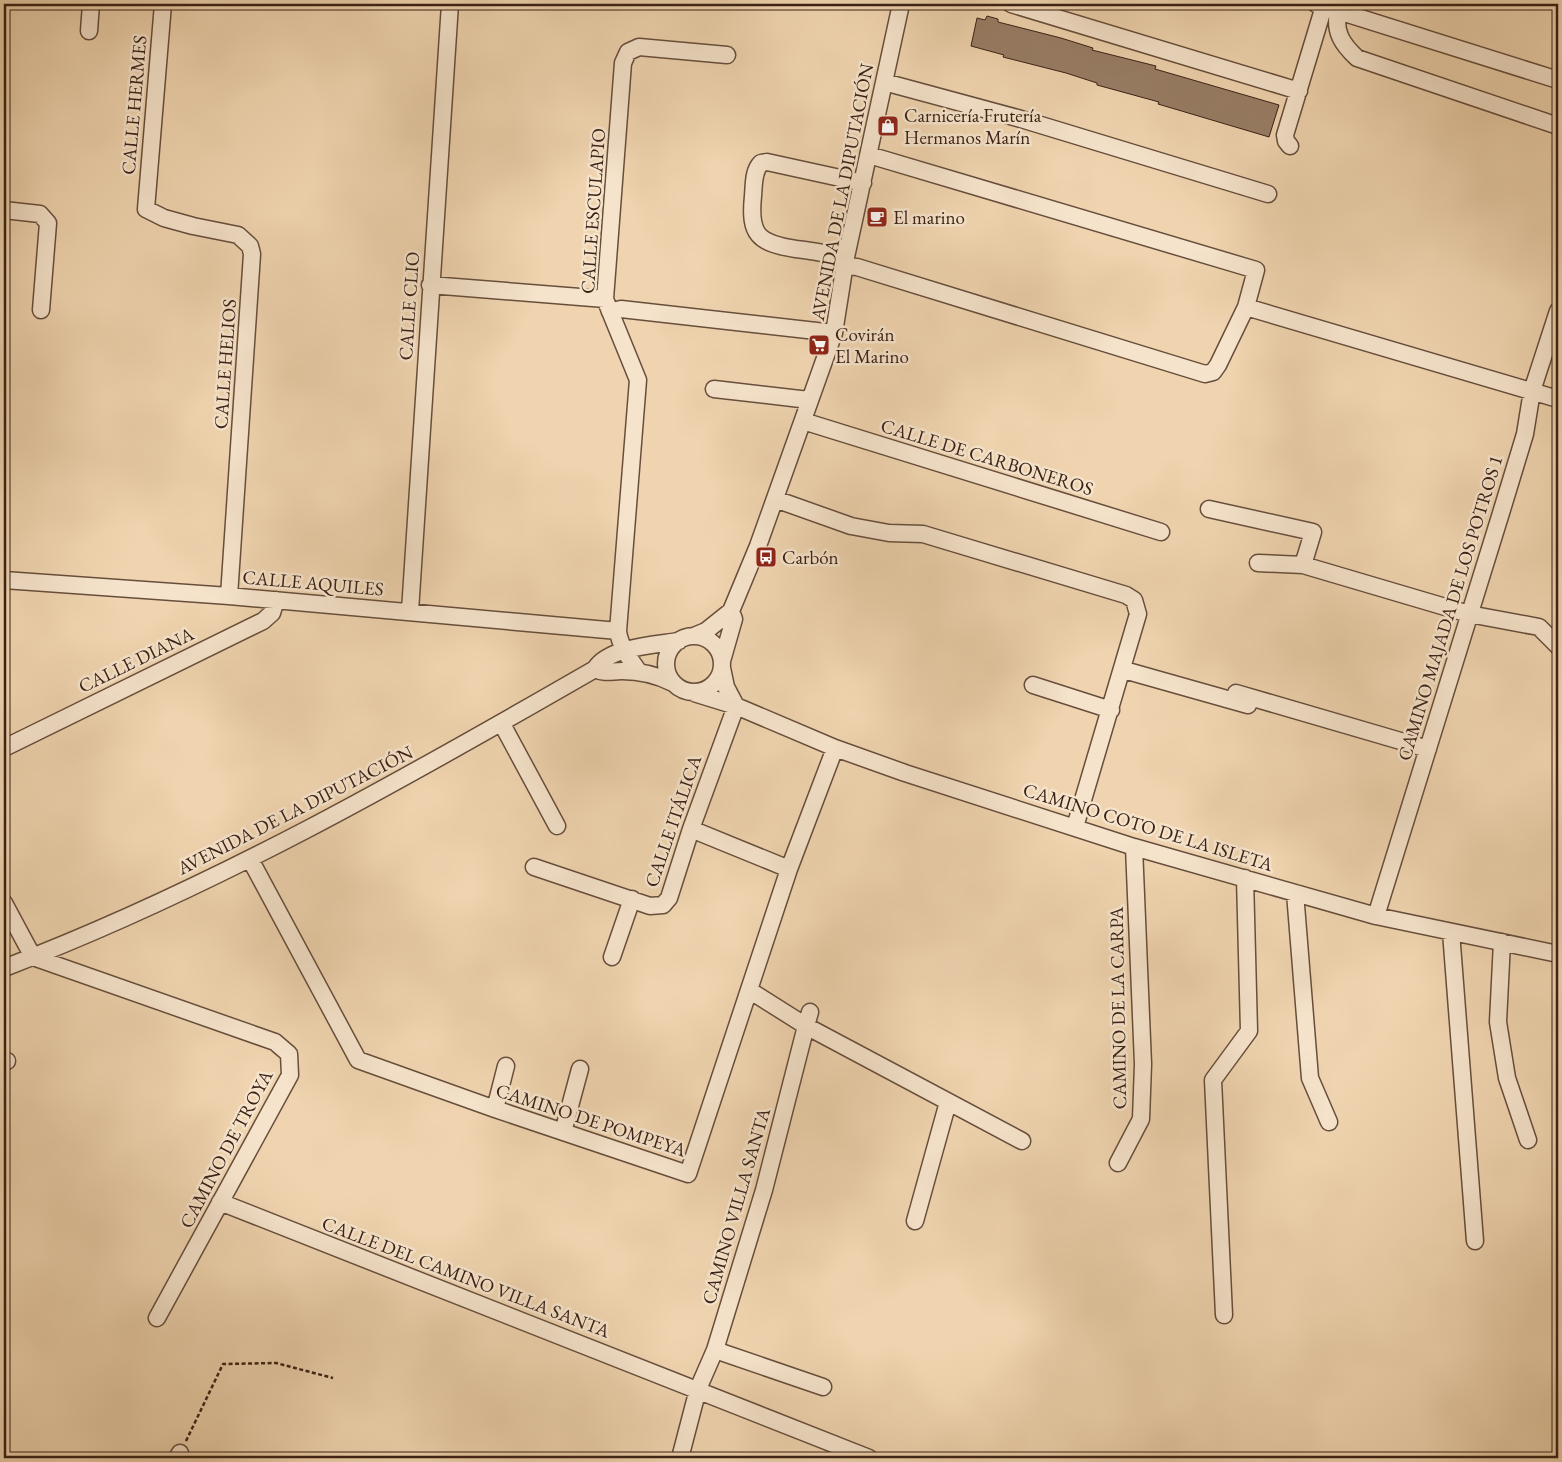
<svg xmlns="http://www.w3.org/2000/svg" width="1562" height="1462" viewBox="0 0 1562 1462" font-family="'EB Garamond',serif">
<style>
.building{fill:#987e66;stroke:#3a2116}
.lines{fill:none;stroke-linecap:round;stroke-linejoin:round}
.minor-casing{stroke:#674e3c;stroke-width:19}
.path{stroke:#3a2116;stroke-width:2.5;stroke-dasharray:4 2.5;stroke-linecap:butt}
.minor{stroke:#f5e3cb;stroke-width:16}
.labels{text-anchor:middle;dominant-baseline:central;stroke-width:5;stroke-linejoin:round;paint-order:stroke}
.street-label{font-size:19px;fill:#3a2116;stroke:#f5e3cb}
.poi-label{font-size:19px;fill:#3a2116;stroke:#f5e3cb;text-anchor:start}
</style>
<rect width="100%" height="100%" fill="#efd4af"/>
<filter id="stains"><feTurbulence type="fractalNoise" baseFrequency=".004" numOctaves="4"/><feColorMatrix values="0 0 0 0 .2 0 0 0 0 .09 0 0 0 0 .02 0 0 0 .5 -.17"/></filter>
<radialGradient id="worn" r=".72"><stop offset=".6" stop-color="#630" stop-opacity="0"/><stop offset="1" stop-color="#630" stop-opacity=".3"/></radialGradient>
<!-- building -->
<path class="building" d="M987,16L998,19V22L1061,38L1093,48L1092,50L1156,66L1155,69L1279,105L1269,137L1158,104L1159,102L1097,85V83L1066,73L1003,57L1004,55L971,46L977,18L985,20Z"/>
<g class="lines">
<!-- minor casing -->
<g class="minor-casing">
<path id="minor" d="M163,4L146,209L164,218L193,226L238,235L250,246L252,254L229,596
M1011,4L1299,91
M1316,4L1558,80
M1338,11C1334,32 1342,44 1357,58L1558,126
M89,31L91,4
M884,82L1021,119L1268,194
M1290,146L1286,141L1285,135L1324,6
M4,210L40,214L48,223L41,310
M846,257C829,254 813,251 796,249C758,243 749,235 753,196C754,185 753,171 761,163L767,162L863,183
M844,266L857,267L1205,374L1213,372L1218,365L1246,307L1256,270L869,155
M430,285L605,299
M1246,307L1558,399
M610,312L621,309L834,333
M714,389L809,400
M803,421L1161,532
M775,499L851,526L889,533L923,534L1126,595L1134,600L1138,614L1075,827
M1209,509L1313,532L1303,565L1469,614L1539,627L1558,646
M1258,563L1303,565
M4,580L229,596L618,631
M410,611L450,4
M694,636L706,631L731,611L758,546L834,333L846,257L901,4
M666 664a28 28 0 1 1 56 0a28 28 0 1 1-56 0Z
M722,661L734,619L731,611
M722,668L726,687L736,706
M595,669C605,674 612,671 622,671C640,671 657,675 673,683
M1124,670L1248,705
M639,672C630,659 620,647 618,631L638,380L605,299L623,63L628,52L639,47L727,55
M1033,685L1111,710
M694,693L736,706L835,748L905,773L1134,847L1376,916L1558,954
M1236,693L1428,749
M502,724L557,826
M4,748L263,621L272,613L276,600
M691,829L789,869
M250,859L358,1060L495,1109L688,1174L789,869L835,748
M534,867L650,906L663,905L669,898L691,829L736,706
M1295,893L1310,1078L1329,1122
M4,903L33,957L275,1042L289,1054L290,1075L157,1318
M1376,916L1501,513L1525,434L1532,391L1558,311
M1451,932L1475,1241
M1502,942L1498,1022L1507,1078L1528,1140
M612,957L632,899
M4,968C211,889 404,779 595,669C608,647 655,645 679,641
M810,1012L806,1026L1022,1141
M4,1061H7
M495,1109L506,1066
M563,1132L580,1069
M1118,1163L1141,1119L1143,1064L1134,847
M220,1202L869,1458
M915,1221L948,1102
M1224,1315L1213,1080L1249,1031L1245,878
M715,1350L823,1387
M177,1458L180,1453
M680,1458L698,1389L715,1350L764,1190L806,1026L749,990"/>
</g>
<!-- path -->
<path class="path" d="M186,1441L223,1364L276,1363L333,1378"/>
<!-- minor -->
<use href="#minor" class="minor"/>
</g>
<!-- icons -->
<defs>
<g id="shop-square" transform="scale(1.125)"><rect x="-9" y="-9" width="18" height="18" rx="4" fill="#8f2418" stroke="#f5e3cb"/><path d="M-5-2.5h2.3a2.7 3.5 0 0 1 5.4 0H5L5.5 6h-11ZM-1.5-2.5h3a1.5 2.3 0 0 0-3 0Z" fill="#fff"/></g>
<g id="cafe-square" transform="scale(1.125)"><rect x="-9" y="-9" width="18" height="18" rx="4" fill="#8f2418" stroke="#f5e3cb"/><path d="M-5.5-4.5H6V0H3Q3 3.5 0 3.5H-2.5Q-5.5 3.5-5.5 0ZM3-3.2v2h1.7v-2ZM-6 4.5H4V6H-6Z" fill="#fff"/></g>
<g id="supermarket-square" transform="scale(1.125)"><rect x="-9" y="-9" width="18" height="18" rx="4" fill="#8f2418" stroke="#f5e3cb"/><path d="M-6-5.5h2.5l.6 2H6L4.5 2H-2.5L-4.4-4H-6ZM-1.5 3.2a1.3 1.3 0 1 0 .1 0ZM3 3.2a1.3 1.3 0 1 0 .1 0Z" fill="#fff"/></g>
<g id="bus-square" transform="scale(1.125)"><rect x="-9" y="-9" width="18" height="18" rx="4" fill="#8f2418" stroke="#f5e3cb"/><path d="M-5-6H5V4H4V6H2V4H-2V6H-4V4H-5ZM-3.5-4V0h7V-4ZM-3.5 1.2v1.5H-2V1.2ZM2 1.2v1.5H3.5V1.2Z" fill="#fff"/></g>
</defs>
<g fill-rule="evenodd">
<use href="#shop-square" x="888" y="126"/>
<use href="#cafe-square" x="877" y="217"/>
<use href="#supermarket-square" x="819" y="345"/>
<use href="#bus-square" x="766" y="557"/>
</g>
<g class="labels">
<!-- street labels -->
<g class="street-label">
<text transform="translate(134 105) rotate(-85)">CALLE HERMES</text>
<text transform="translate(842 192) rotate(-79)">AVENIDA DE LA DIPUTACIÓN</text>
<text transform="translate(593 211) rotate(-86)">CALLE ESCULAPIO</text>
<text transform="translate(409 306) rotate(-86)">CALLE CLIO</text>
<text transform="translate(225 364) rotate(-86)">CALLE HELIOS</text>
<text transform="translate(987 457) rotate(17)">CALLE DE CARBONEROS</text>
<text transform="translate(313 583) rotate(5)">CALLE AQUILES</text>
<text transform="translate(1450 608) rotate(-73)">CAMINO MAJADA DE LOS POTROS 1</text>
<text transform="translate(136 660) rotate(-26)">CALLE DIANA</text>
<text transform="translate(295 810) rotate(-27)">AVENIDA DE LA DIPUTACIÓN</text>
<text transform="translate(673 821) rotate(-71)">CALLE ITÁLICA</text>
<text transform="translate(1148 827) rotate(17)">CAMINO COTO DE LA ISLETA</text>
<text transform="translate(1118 1008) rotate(-91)">CAMINO DE LA CARPA</text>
<text transform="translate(591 1120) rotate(18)">CAMINO DE POMPEYA</text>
<text transform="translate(226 1149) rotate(-62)">CAMINO DE TROYA</text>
<text transform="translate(736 1206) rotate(-74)">CAMINO VILLA SANTA</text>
<text transform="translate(466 1277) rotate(21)">CALLE DEL CAMINO VILLA SANTA</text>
</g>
<!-- poi labels -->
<g class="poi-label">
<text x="904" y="115">Carnicería Frutería<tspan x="904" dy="22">Hermanos Marín</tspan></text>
<text x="893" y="217">El marino</text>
<text x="835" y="334">Covirán<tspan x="835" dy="22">El Marino</tspan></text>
<text x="782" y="557">Carbón</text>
</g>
</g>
<!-- margin -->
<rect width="1562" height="1462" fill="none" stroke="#efd4af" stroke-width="20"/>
<rect x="5" y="5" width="1552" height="1452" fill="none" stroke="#3a2116" stroke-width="2.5"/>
<rect x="10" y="10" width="1542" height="1442" fill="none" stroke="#3a2116"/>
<rect width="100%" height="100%" filter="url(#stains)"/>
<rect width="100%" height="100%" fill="url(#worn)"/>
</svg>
